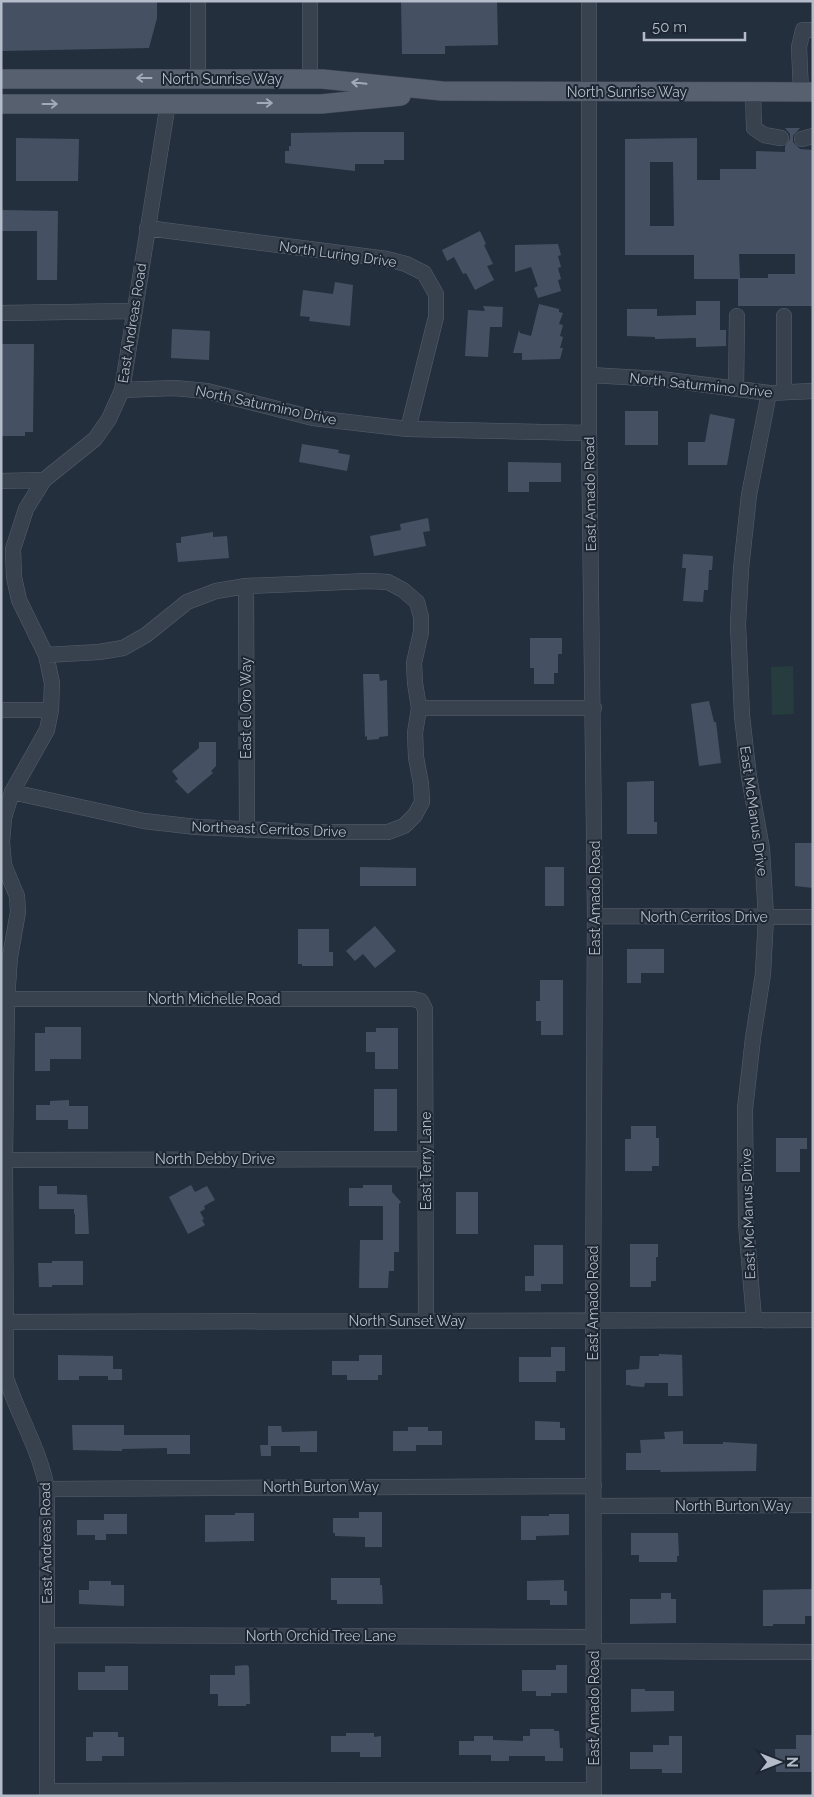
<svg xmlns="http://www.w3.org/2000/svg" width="814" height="1797" viewBox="0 0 814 1797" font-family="Raleway,sans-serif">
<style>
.green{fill:#263c3f}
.building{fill:#455162;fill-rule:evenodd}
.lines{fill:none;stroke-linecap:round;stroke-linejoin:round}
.minor-casing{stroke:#565f6c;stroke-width:16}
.major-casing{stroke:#414a57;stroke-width:20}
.minor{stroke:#38414e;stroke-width:15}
.major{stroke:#56606e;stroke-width:19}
.oneway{stroke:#a1aab7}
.labels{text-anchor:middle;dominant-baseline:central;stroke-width:4;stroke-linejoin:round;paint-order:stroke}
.street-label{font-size:14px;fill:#b4bcc9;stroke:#1d2633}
</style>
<rect width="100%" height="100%" fill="#242f3e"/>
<!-- green -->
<path class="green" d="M793,666L794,714L772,715L771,667Z"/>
<!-- building -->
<path class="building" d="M1,1H157V18L149,48L1,51Z
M401,1H497L498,45L445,46V54H402Z
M785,128H800L793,136V142L800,149L813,150V306H738V279H694V255H625V139L697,138V180H720V169H756V151L785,152V146L790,139V134ZM650,162H673L674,226H650ZM739,254H795V274H768V278H740Z
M358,132H404V160H384V164H355V171L285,163V151H289V146H291V133Z
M16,138L79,139L78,181H16Z
M1,210L58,211L57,280H37V231H1Z
M480,231L486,244L484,245L493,264L487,266L494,280L475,290L466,273L463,274L454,257L447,261L442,250Z
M558,244L561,255L558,256L561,267L558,268L561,279L558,280L561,291L538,298L534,288L538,286L531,267L515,272V245Z
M335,282L353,285L350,326L309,321L310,317L300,316L303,290L333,294Z
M696,301H720V330H726V346L696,347V338L655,339V337L627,336V309H657V316L696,315Z
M539,304L559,309V312L563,313L559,324L563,325L560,336L563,337L560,348H563L560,359L522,360V353H513L519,330L520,333L531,336Z
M483,306L503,307L502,327H490L488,357L465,356L468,310L485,311Z
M172,329L210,331L209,360L171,358Z
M1,344H34L33,432H25V436H1Z
M625,411H658V445H625Z
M710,414L735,419L727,465H688V442H705Z
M302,444L339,450L338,453L350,455L347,471L299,462Z
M508,462L561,463V482H529V492H508Z
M428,518L430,531L423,532L426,546L374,556L370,536L401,530L400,524Z
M213,532V537L227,536L229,558L178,562L176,543H181V537Z
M683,554L713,556L712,570H709L708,590H704L703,602L683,601L686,568H682Z
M530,638H562V654H558V673H554V684H534V668H530Z
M363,674H379L380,681L387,680L388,736L379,737V739L367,740V736L365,737Z
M709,701L714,722H716L721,763L699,766L691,704Z
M199,742H216V766L211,771L213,773L188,794L175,781L178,779L172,771L199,748Z
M654,781V822H657V834H627V782Z
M795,843H812L813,888L795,886Z
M360,867L416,868V886H360Z
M545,867H564V906H545Z
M375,926L396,951L375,968L363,954L355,961L346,951Z
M298,929H329V952H333V966H302V964H298Z
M627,949H664V973H641V983H627Z
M540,980H563V1035H541V1021H536V1001H540Z
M45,1027H81V1059H50V1071H35V1033H45Z
M376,1028H398V1069H375V1052H366V1032H376Z
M374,1089H397V1131H374Z
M69,1100V1106H88V1129H68V1120H36V1105H50V1101Z
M631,1126H656V1138H659V1166H652V1171H625V1139H631Z
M776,1138H807V1149H800V1172H776Z
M191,1185L195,1192L207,1186L215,1200L204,1206L205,1209L200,1212L204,1219L202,1220L205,1225L188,1234L169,1197Z
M363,1185H392V1192L401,1202L399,1204V1252H394V1271H389L388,1288H359L360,1240H383V1206H349V1188H363Z
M39,1186H57V1194L87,1195L89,1234H75V1214H74V1209H39Z
M456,1192H478V1234H456Z
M630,1244H658V1257H656V1281H651V1287H630Z
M534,1245H563V1284H541V1291H525V1276H534Z
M52,1261H83V1285H52V1287H39L38,1263H52Z
M551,1347H565V1371H556V1382H519V1357H551Z
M659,1354L682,1355L683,1396H668V1383H645L644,1387L630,1386L631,1385H626V1370L639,1369L640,1356H659Z
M58,1355L113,1356V1369H122V1380H108V1376H79V1380H58Z
M359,1355H382V1375H378V1380H347V1375H332V1361H359Z
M535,1421L560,1422V1428H565V1440H535Z
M72,1425H124V1435H190V1454H167V1448L122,1449V1451L73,1450Z
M268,1426H281L282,1432L317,1431V1452H300V1446H271V1456H261L260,1445H268Z
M408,1427H428V1431H442V1445H416V1451H393V1431H408Z
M683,1431V1444H723V1442L757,1444L756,1471L660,1472L661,1470H626V1453H641L640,1440L665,1439L664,1432Z
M359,1512H382V1547H365V1537L335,1536V1533H333V1518H359Z
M235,1513H254V1541L205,1542V1515H235Z
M104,1514H127V1534H106V1540H95V1535H77V1520H104Z
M549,1514H569V1535L536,1536V1540H521V1516H549Z
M631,1533H678L679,1556H677V1562H639V1555H631Z
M331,1578H380V1585H382L383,1604H337V1600H331Z
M564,1580V1591H567V1605H550V1600H527V1581Z
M89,1581H111V1585H124V1606L79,1604V1590H89Z
M813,1589V1616H805V1624H773V1626H763V1590Z
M661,1593H671V1599H676V1623L630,1624V1599H661Z
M247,1665L249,1667L250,1704H246V1706H218V1694H210V1675H235V1666Z
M556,1665H567V1693H551V1696H536V1691H522V1670H556Z
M105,1666H128V1690H78V1672H105Z
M631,1689H645V1691H674V1711L631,1712Z
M530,1729H554V1731H559L560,1748H563V1761H545V1756H509V1761H491V1755H459V1741H474V1736H493V1740L523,1741V1736H530Z
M93,1732H118V1737H124V1756H102V1761H86V1737H93Z
M346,1733H374V1737L381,1736V1757H360V1752H331V1736H346Z
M796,1735H813V1772H776L775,1749H796Z
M669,1736H682V1773H662V1769H630V1752H653V1745H669Z"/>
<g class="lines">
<!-- minor casing -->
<g class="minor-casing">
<path id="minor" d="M310,1V79
M589,1V433L595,916L593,1321L594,1796
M198,78V1
M753,92L754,128L764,135L781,138
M801,92L799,47L803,30H813
M802,139L813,136
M147,228L387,259L406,264L424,273L436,294V317L408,429
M1,313L134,311
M784,316V392
M590,375L660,379L769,393L813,391
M736,389L737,316
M122,390L174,388L207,391L313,418L408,429L589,433
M1,481L44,480
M246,586L247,830
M419,708H594
M1,710H51
M12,792L144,821L196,827L308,832H388L404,826L415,815L422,802L421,784L416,757L415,733L419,708L415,683L414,663L421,632V617L417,602L403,590L388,582L368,581L246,586L216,591L187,602L146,635L123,648L99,652L46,655
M595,916L813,917
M7,999H413L421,1001L425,1009L426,1321
M5,1160L425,1159
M754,1320L746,1223L745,1109L753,1038L763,974L766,917L762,849L749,777L742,716L738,624L741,569L749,495L769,393
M1,1322L813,1320
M47,1489L594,1486
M594,1506L813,1505
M48,1635L594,1637
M594,1651L813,1652
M47,1791L594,1790
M47,1796V1489C40,1450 18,1415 6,1378L5,1160L7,999L10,957L18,912L17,896L4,865L2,842L4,818L12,792L47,730L51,710L52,683L46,655L19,600L14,577L13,549L26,509L44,480L95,439L109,419L122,390L168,103"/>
</g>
<!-- major casing -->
<g class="major-casing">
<path id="major" d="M1,79H322L442,91L813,92
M1,104H321L401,96"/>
</g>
<!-- minor -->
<use href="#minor" class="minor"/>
<!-- major -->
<use href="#major" class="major"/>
</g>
<!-- one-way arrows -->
<defs><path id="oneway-shaft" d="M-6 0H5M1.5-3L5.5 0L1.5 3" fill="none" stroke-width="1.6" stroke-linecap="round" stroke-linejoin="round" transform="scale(1.25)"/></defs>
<g class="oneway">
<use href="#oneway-shaft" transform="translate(144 78) rotate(-180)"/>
<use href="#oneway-shaft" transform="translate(359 83) rotate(-174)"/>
<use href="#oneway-shaft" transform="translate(265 103)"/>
<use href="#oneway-shaft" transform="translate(50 104)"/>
</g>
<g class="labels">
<!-- street labels -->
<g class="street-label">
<text x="222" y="79">North Sunrise Way</text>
<text x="627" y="92">North Sunrise Way</text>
<text transform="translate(338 254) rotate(8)">North Luring Drive</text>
<text transform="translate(132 323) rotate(-81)">East Andreas Road</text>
<text transform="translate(701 385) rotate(6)">North Saturmino Drive</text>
<text transform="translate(266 405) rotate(12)">North Saturmino Drive</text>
<text transform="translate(590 494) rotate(-91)">East Amado Road</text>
<text transform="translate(246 708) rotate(-90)">East el Oro Way</text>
<text transform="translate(754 811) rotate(82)">East McManus Drive</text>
<text transform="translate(269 829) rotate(2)">Northeast Cerritos Drive</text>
<text transform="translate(595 898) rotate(-90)">East Amado Road</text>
<text x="704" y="917">North Cerritos Drive</text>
<text x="214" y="999">North Michelle Road</text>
<text x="215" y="1159">North Debby Drive</text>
<text transform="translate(426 1161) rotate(-90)">East Terry Lane</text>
<text transform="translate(748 1214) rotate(-92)">East McManus Drive</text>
<text transform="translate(593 1303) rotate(-90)">East Amado Road</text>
<text x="407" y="1321">North Sunset Way</text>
<text x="321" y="1487">North Burton Way</text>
<text x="733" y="1506">North Burton Way</text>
<text transform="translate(46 1543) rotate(-91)">East Andreas Road</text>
<text x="321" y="1636">North Orchid Tree Lane</text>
<text transform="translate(594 1708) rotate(-90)">East Amado Road</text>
</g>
</g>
<!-- border -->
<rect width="814" height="1797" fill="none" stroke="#b4bcc9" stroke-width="5"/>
<!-- north arrow -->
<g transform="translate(779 1762) rotate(90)" stroke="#1d2633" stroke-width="4" paint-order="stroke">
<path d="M0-4L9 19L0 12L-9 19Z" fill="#b4bcc9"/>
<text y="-8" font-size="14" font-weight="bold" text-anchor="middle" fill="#b4bcc9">N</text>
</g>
<!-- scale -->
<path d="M644 32v8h101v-8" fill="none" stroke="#b4bcc9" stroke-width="2.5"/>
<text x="652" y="32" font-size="15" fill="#b4bcc9" stroke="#1d2633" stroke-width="4" paint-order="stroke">50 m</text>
</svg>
